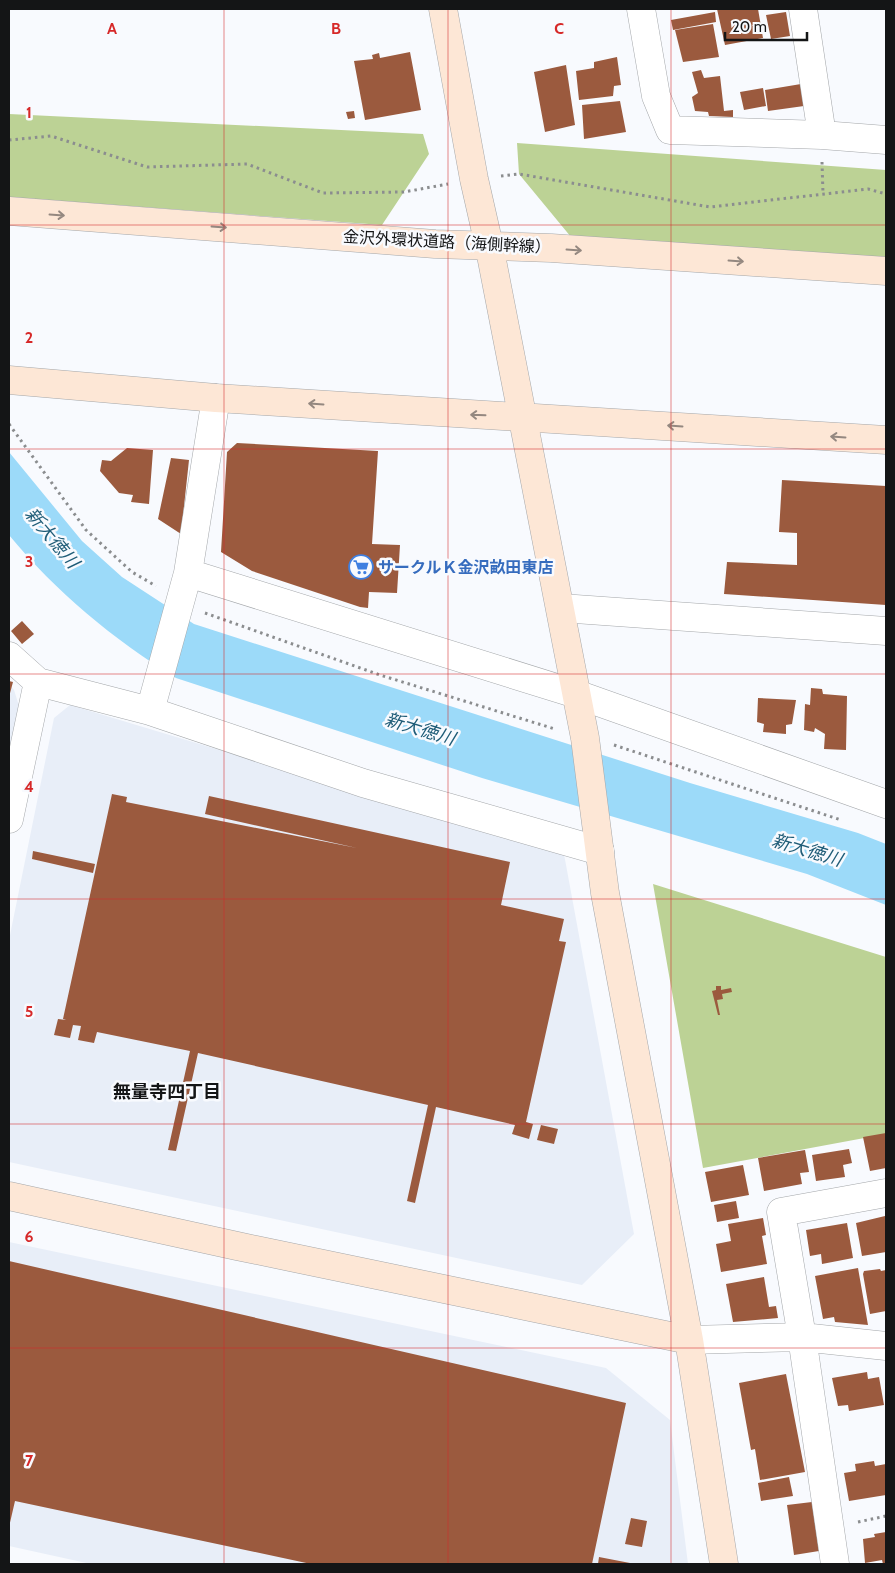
<svg xmlns="http://www.w3.org/2000/svg" width="895" height="1573" viewBox="0 0 895 1573" font-family="Cabin,'Noto Sans JP',sans-serif">
<style>
.built{fill:#e8eef8}
.green{fill:#bcd295}
.water{fill:#9cdaf9}
.building{fill:#9b5a3e}
.lines{fill:none;stroke-linecap:round;stroke-linejoin:round}
.street-casing{stroke:#a4a7aa;stroke-width:29}
.secondary-casing{stroke:#a4a7aa;stroke-width:29}
.path{stroke:#8b8d8f;stroke-width:3;stroke-dasharray:2.5 4;stroke-linecap:butt}
.street{stroke:#fff;stroke-width:28}
.secondary{stroke:#fde7d6;stroke-width:28}
.oneway{stroke:#948880}
.grid{fill:none;stroke:#d62828;stroke-width:1;stroke-opacity:0.55}
.labels{text-anchor:middle;dominant-baseline:central;stroke-width:5;stroke-linejoin:round;paint-order:stroke}
.street-label{font-size:16px;fill:#141516;stroke:#f8fafe}
.shop-label{font-size:16px;font-weight:bold;fill:#366cbe;stroke:#f8fafe;text-anchor:start}
.water-label{font-size:18px;font-style:italic;fill:#205d78;stroke:#f8fafe}
.neighbourhood-label{font-size:18px;font-weight:bold;fill:#141516;stroke:#f8fafe}
.grid-label{font-size:16px;text-anchor:middle;font-weight:bold;fill:#d62828;stroke:#f8fafe;stroke-width:5;stroke-linejoin:round;paint-order:stroke}
</style>
<rect width="100%" height="100%" fill="#f8fafe"/>
<!-- built -->
<path class="built" d="M9,684L14,690L20,709L9,762Z
M70,705L564,854L634,1234L582,1285L9,1162V940L54,718Z
M9,1242L606,1368L670,1420L688,1564H91L9,1546Z"/>
<!-- green -->
<path class="green" d="M9,114L423,134L429,154L382,225L9,197Z
M517,143L886,170V258L571,237L519,174Z
M653,884L886,957V1134L703,1168Z"/>
<!-- water -->
<path class="water" d="M9,452L82,541L122,577L194,624L690,783L858,833L886,844V905L807,874L482,778L176,678C113,639 56,592 9,535Z"/>
<!-- building -->
<path class="building" d="M717,9H758L763,38L725,45Z
M715,12L716,22L673,30L671,20Z
M786,12L790,36L771,39L766,15Z
M713,24L719,57L683,62L675,30Z
M410,52L421,110L365,120L354,61L373,59L372,55L379,53L380,58Z
M617,57L621,85L614,86L613,96L579,100L576,71L594,68V62Z
M566,65L575,125L545,132L534,72Z
M701,70L704,78L720,76L724,111L733,110V117L709,116L708,112L695,111L692,97L698,93L692,72Z
M801,84L804,106L768,111L765,90Z
M763,88L766,106L744,110L740,92Z
M620,101L626,132L584,139L582,105Z
M354,111L355,118L348,119L346,112Z
M237,443L378,451L372,544L400,545L397,593L369,592L368,608L360,607L252,571L221,552L227,452Z
M127,448L153,450L149,504L131,502L133,495L119,493L100,471L102,460L111,461Z
M171,458L189,460L181,534L158,519Z
M782,480L886,486V605L724,594L727,562L797,565V533L779,532Z
M22,621L34,634L22,644L11,631Z
M9,681L13,682L9,697Z
M811,688L822,689L823,694L847,696L846,750L824,749L825,734L815,728L814,732L804,730L805,704L810,705Z
M758,698L796,700L792,724L786,725V734L763,732L764,724L757,722Z
M112,794L127,797L126,802L357,848L205,814L209,796L510,862L501,905L564,919L559,941L566,942L526,1122L533,1124L529,1139L512,1134L515,1125L436,1107L415,1203L407,1201L428,1105L198,1053L176,1151L168,1150L190,1051L97,1032L94,1043L78,1040L81,1026L73,1025L70,1038L54,1035L58,1019L66,1020L63,1019Z
M33,851L95,864L93,873L32,859Z
M716,986H721V990L731,988L732,992L722,994L723,999L717,1000L720,1015H718L712,991L716,990Z
M541,1125L558,1129L554,1144L537,1140Z
M886,1133V1168L870,1171L863,1137Z
M849,1149L852,1163L843,1165L845,1177L816,1181L812,1155Z
M805,1150L809,1172L800,1173L802,1184L764,1191L758,1158Z
M743,1165L749,1195L711,1202L705,1172Z
M736,1201L739,1218L717,1222L714,1205Z
M885,1216L886,1252L862,1256L856,1223Z
M763,1218L766,1235L762,1236L767,1264L721,1272L716,1244L731,1241L728,1224Z
M847,1223L853,1258L822,1264L821,1254L810,1256L806,1230Z
M9,1261L626,1403L592,1564H311L15,1501L9,1527Z
M858,1268L868,1325L835,1322L834,1317L823,1319L815,1276Z
M880,1269L881,1271L886,1270V1311L870,1314L863,1274L864,1271Z
M764,1277L769,1307L776,1306L778,1318L733,1322L726,1284Z
M867,1372L868,1379L879,1377L884,1405L849,1411L848,1405L838,1406L832,1378Z
M786,1374L805,1472L760,1480L755,1449L751,1450L739,1383Z
M874,1461L875,1466L886,1464V1495L849,1501L844,1473L856,1471L855,1464Z
M789,1477L793,1496L761,1501L758,1483Z
M812,1502L819,1551L794,1555L787,1505Z
M631,1518L647,1521L642,1547L625,1544Z
M886,1532V1564H883L882,1560L865,1563L863,1539L875,1537L874,1534Z
M599,1557L630,1563L629,1564H598Z"/>
<g class="lines">
<!-- street casing -->
<g class="street-casing">
<path id="street" d="M641,9L656,96L670,130L822,135L886,140
M803,9L822,135
M216,398L188,573L576,694L886,804
M561,608L886,631
M9,656L38,682L150,711L363,783L600,851
M150,711L188,573
M9,819L38,682
M886,1193L781,1212L802,1337L886,1346
M689,1340L802,1337L835,1564"/>
</g>
<!-- secondary casing -->
<g class="secondary-casing">
<path id="secondary" d="M443,9L474,179L489,245L585,738L605,893L689,1340L724,1564
M9,211L435,244L551,248L886,271
M9,380L216,398L886,440
M9,1196L237,1246L689,1340"/>
</g>
<!-- path -->
<path class="path" d="M9,140L51,136L147,167L247,164L323,193L404,192L448,184
M822,162L823,194
M501,176L519,174L710,207L868,189L886,194
M9,424L86,530L132,572L156,586
M205,613L380,675L555,729
M614,745L841,820
M858,1522L886,1516"/>
<!-- street -->
<use href="#street" class="street"/>
<!-- secondary -->
<use href="#secondary" class="secondary"/>
</g>
<!-- one-way arrows -->
<defs><path id="oneway-shaft" d="M-6 0H5M1.5-3L5.5 0L1.5 3" fill="none" stroke-width="1.6" stroke-linecap="round" stroke-linejoin="round" transform="scale(1.25)"/></defs>
<g class="oneway">
<use href="#oneway-shaft" transform="translate(57 215) rotate(4)"/>
<use href="#oneway-shaft" transform="translate(219 227) rotate(4)"/>
<use href="#oneway-shaft" transform="translate(574 250) rotate(4)"/>
<use href="#oneway-shaft" transform="translate(736 261) rotate(4)"/>
<use href="#oneway-shaft" transform="translate(316 404) rotate(-176)"/>
<use href="#oneway-shaft" transform="translate(478 415) rotate(-178)"/>
<use href="#oneway-shaft" transform="translate(675 426) rotate(-176)"/>
<use href="#oneway-shaft" transform="translate(838 437) rotate(-176)"/>
</g>
<!-- grid -->
<path class="grid" d="M224,9V1564M448,9V1564M671,9V1564M9,225H886M9,449H886M9,674H886M9,899H886M9,1124H886M9,1348H886"/>
<!-- icons -->
<defs>
<g id="supermarket-ring" transform="scale(1.25)"><circle r="9.5" fill="#f8fafe" stroke="#3f7fe0" stroke-width="1.5"/><path d="M-6-5.5h2.5l.6 2H6L4.5 2H-2.5L-4.4-4H-6ZM-1.5 3.2a1.3 1.3 0 1 0 .1 0ZM3 3.2a1.3 1.3 0 1 0 .1 0Z" fill="#3f7fe0"/></g>
</defs>
<g fill-rule="evenodd">
<use href="#supermarket-ring" x="361" y="567"/>
</g>
<g class="labels">
<!-- street labels -->
<g class="street-label">
<text transform="translate(447 242) rotate(3)">金沢外環状道路（海側幹線）</text>
</g>
<!-- shop labels -->
<g class="shop-label">
<text x="378" y="567">サークルＫ金沢畝田東店</text>
</g>
<!-- water labels -->
<g class="water-label">
<text transform="translate(52 538) rotate(50)">新大徳川</text>
<text transform="translate(420 729) rotate(17)">新大徳川</text>
<text transform="translate(807 850) rotate(17)">新大徳川</text>
</g>
<!-- neighbourhood labels -->
<g class="neighbourhood-label">
<text x="167" y="1092">無量寺四丁目</text>
</g>
</g>
<g class="grid-label">
<text x="112" y="34">A</text>
<text x="336" y="34">B</text>
<text x="559" y="34">C</text>
<text x="29" y="118">1</text>
<text x="29" y="343">2</text>
<text x="29" y="567">3</text>
<text x="29" y="792">4</text>
<text x="29" y="1017">5</text>
<text x="29" y="1242">6</text>
<text x="29" y="1466">7</text>
</g>
<!-- border -->
<rect width="895" height="1573" fill="none" stroke="#141516" stroke-width="20"/>
<!-- scale -->
<path d="M725 32v8h82v-8" fill="none" stroke="#141516" stroke-width="2.5"/>
<text x="732" y="32" font-size="15" fill="#141516" stroke="#f8fafe" stroke-width="4" paint-order="stroke">20 m</text>
</svg>
